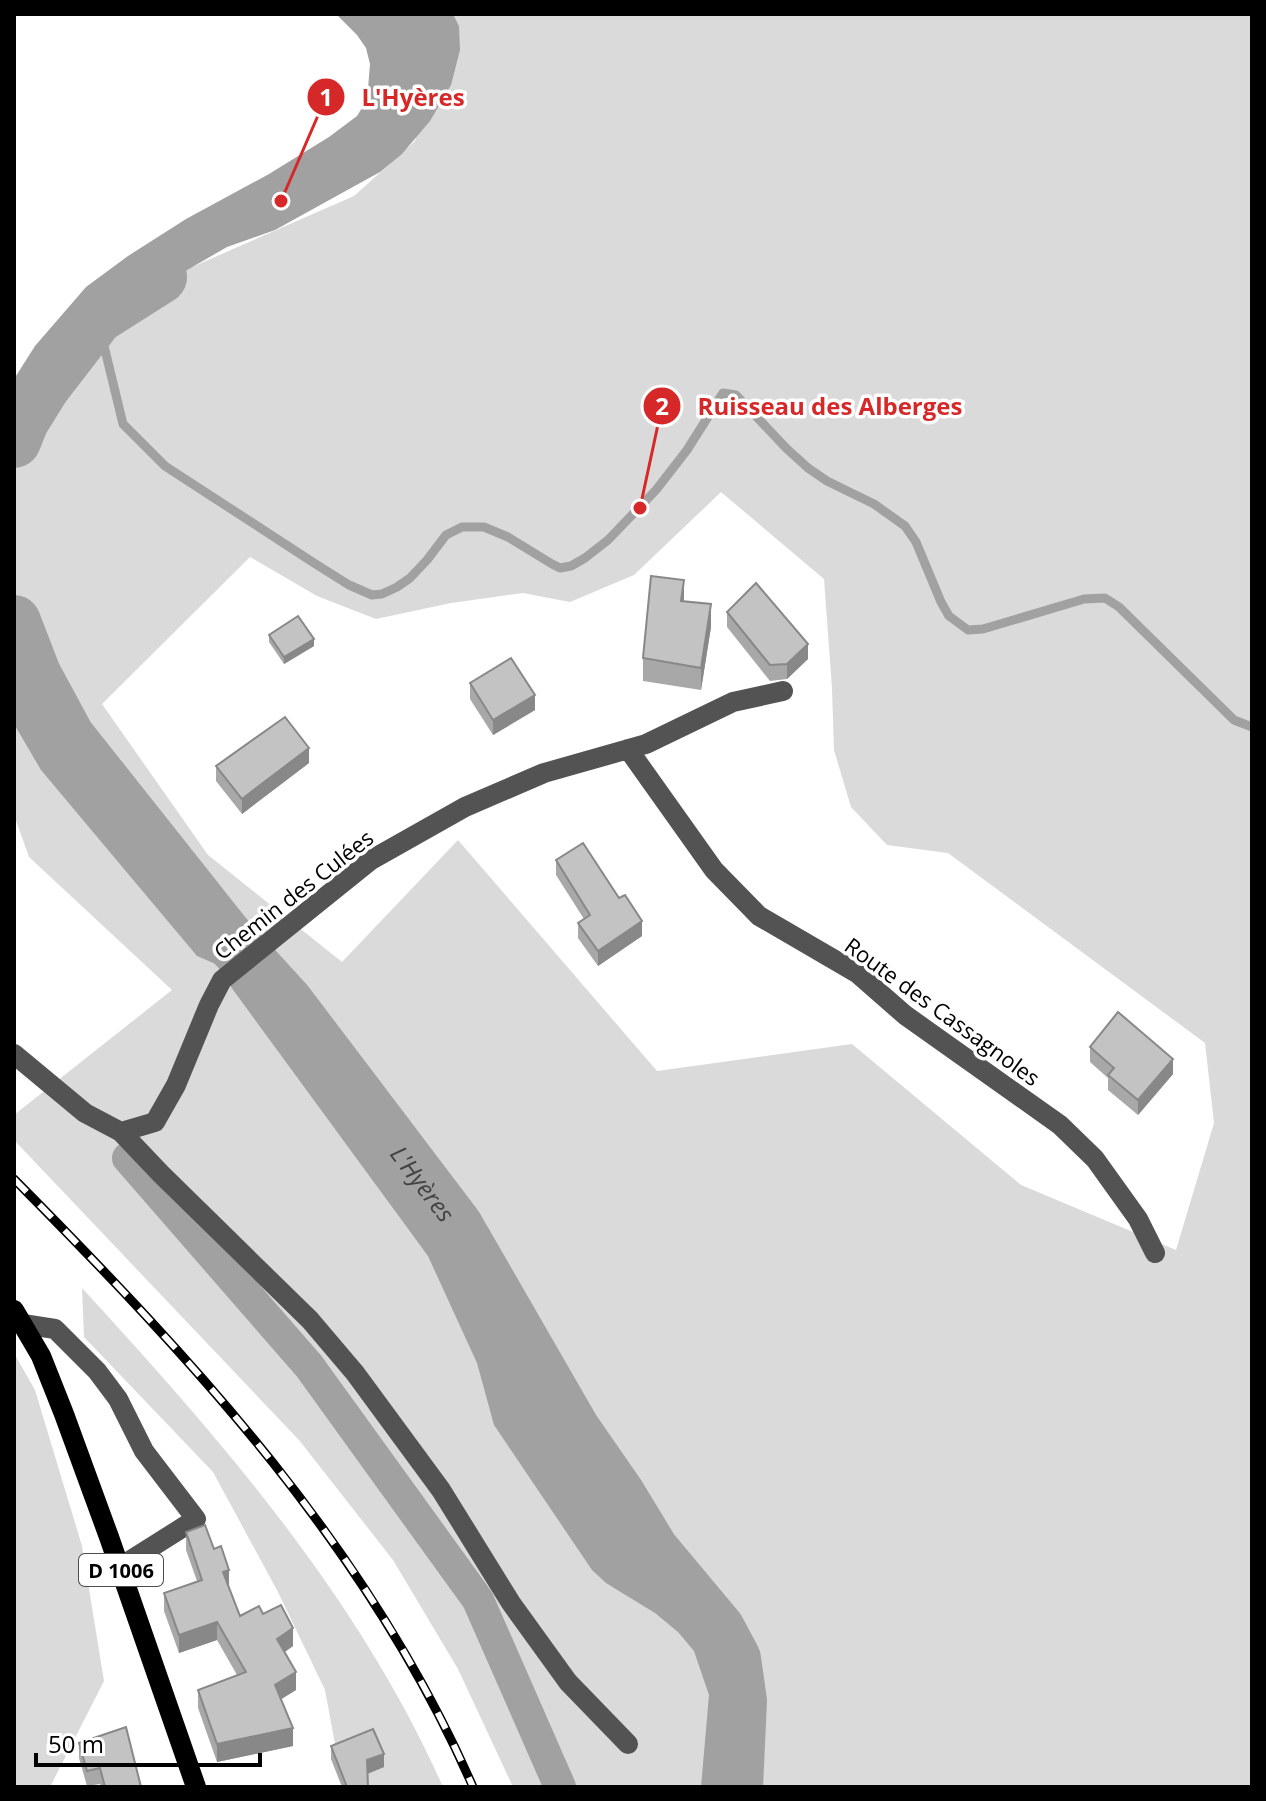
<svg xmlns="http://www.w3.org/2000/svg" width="1266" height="1801" viewBox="0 0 1266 1801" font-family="'Open Sans',sans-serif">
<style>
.green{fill:#dadada;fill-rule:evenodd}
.water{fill:#a1a1a1}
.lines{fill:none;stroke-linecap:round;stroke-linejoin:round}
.stream{stroke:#a1a1a1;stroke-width:9}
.canal{stroke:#a1a1a1;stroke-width:32}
.river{stroke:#a1a1a1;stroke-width:54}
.minor{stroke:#535353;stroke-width:20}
.major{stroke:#000;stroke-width:20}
.rail-casing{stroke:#000;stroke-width:9}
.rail{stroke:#fff;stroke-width:6;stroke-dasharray:18;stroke-linecap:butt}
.wall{fill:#a8a8a8}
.shaded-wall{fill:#888}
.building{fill:#c3c3c3;stroke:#888;stroke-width:2}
.labels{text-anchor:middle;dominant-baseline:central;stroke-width:7;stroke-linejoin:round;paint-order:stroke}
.shield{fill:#fff;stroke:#4c4c4c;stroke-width:2}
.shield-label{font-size:20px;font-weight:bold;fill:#000}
.street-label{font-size:22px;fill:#000;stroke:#fff}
.water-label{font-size:24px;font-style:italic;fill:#424242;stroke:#fff}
.leader{fill:none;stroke:#d62828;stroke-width:3}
.callout-dot{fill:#d62828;stroke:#fff;stroke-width:3}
.mark-label{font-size:24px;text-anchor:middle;font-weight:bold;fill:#fff}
.callout-label{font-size:24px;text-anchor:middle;font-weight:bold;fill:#d62828;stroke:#fff;stroke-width:7;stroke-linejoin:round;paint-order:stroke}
</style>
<rect width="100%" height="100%" fill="#fff"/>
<!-- green -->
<path class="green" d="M448,14H1252V1787H513L458,1669L393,1560L299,1440L14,1140V1115L172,990L29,857L14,815V632H18L14,622V448L22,421L76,344L137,299L183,271L354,196L415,141ZM721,492L824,579L832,688L834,750L851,807L887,845L948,853L1205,1043L1214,1123L1176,1250L1021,1185L852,1044L657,1071L458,840L342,962L208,855L102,704L250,557L317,596L376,619L451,603L523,593L570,602L634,575Z
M82,1288C220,1438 360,1599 443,1787H343L325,1690L278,1592L213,1472L84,1337Z
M14,1353L35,1390L82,1546L104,1681L50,1787H14Z"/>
<!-- water -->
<path class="water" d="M336,14H453L459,26L460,50L451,85L430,121L402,154L380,172L275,230L227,247L137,299L97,317L43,387L22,421L14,441V379L35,346L86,287L128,256L186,219L269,174L329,137L357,116L362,108L368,89L370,64L366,48L357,35Z
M14,622L34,674L68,737L225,935L287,1003L456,1226L573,1429L618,1494L718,1629L734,1659L740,1700L736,1787H701L709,1695L694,1651L678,1632L655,1613L606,1583L592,1570L494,1425L477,1363L428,1256L231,987L225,968L197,956L41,770L14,724Z"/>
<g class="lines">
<!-- stream -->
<path class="stream" d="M97,317L123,424L165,466L314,563L349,585L372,595L382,594L397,587L410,578L427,560L446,535L462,527H484L508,537L552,564L560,568L571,566L585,558L608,540L656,490L687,450L723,393L736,395L786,448L808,468L827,481L874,504L905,526L916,542L941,602L949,616L968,630L983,629L1084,599L1105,598L1119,607L1234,720L1252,727"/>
<!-- canal -->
<path class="canal" d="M128,1158L309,1366L478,1600L560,1787"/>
<!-- river -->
<g class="river">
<path d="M14,441L22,421L43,387L97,317L160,277"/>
<path id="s1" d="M14,622L34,674L68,737L225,935L287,1003L456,1226L573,1429L618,1494L652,1550L718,1629L734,1659L740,1701L736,1787"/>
</g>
<!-- minor -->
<path class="minor" d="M628,749L714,870L759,916L857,973L905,1015L1060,1125L1095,1159L1138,1219L1155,1253
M14,1054L85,1113L121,1132L155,1122L176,1085L209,1005L222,980L371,860L465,807L544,773L646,744L733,702L783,691
M121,1132L161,1174L310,1320L355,1373L441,1490L511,1603L568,1682L628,1744
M23,1324L55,1329L97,1371L118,1399L144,1451L196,1519L120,1567"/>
<!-- major -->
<path class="major" d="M14,1310L41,1356L64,1414L109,1537L196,1787"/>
<!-- rail casing -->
<g class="rail-casing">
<path id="rail" d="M14,1179C195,1362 369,1548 473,1787"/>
</g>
<!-- rail -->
<use href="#rail" class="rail"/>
</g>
<!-- wall -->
<path class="wall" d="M684,602L711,627L701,690L643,681V658Z
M727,612L808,659L787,679L770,681L727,627Z
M269,635L314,646L284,664L269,642Z
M470,683L535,710L493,735L470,699Z
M309,763L242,814L216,781V766Z
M556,860L642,936L598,966L578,938V923L584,919L556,875Z
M1090,1047L1173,1074L1138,1115L1108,1090V1078L1090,1062Z
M186,1532L229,1587L240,1616L263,1614L293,1646L285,1652L296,1690L281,1699L293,1746L217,1762L198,1708V1690L237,1675L217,1640L179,1653L164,1611V1593L197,1581L186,1550Z
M79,1743L141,1787H101L100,1784L87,1786L79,1758Z
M331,1746L384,1767L367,1774L368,1787H342L331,1759Z"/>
<!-- shaded-wall -->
<path class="shaded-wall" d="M684,580V602L681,601Z
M711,604V627L701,690V668Z
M314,639V646L284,664V657Z
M808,644V659L787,679V664Z
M535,695V710L493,735V720Z
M309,748V763L242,814V799Z
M642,921V936L598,966V951Z
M1173,1059V1074L1138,1115V1100Z
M229,1570V1587L223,1590V1572Z
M217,1622V1640L179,1653V1635Z
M293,1628V1646L277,1657V1639Z
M296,1672V1690L275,1703V1685Z
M293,1728V1746L217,1762V1744Z
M384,1754V1767L367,1774V1760Z"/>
<!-- building -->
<path class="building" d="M651,576L684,580L681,601L711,604L701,668L643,658Z
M756,583L808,644L787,664L770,665L727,612Z
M298,616L314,639L284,657L269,635Z
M511,658L535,695L493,720L470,683Z
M285,717L309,748L242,799L216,766Z
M583,843L619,898L625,895L642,921L598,951L578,923L590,915L556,860Z
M1118,1012L1173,1059L1138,1100L1108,1075L1114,1068L1090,1047Z
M205,1525L214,1549L221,1546L229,1570L223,1572L240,1616L259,1606L263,1614L281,1605L293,1628L277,1639L296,1672L275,1685L293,1728L217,1744L198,1690L246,1672L217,1622L179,1635L164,1593L202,1580L186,1532Z
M126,1727L141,1787H105L100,1768L87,1771L79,1743Z
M373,1729L384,1754L367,1760L368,1787H347L331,1746Z"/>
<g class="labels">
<!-- shield labels -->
<rect class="shield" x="79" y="1554" width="84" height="32" rx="6"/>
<g class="shield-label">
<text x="121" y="1570">D 1006</text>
</g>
<!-- street labels -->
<g class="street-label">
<text transform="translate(293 894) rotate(-38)">Chemin des Culées</text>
<text transform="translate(943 1011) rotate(36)">Route des Cassagnoles</text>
</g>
<!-- water labels -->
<g class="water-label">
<text stroke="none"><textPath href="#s1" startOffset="698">L'Hyères</textPath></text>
</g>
</g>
<!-- callouts -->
<path class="leader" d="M281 201L326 97M640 508L662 406"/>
<g class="callout-dot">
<circle cx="281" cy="201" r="8"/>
<circle cx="640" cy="508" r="8"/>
<circle cx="326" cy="97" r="20"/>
<circle cx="662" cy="406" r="20"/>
</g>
<g class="mark-label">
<text x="326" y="106">1</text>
<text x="662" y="415">2</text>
</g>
<g class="callout-label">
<text x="413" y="106">L'Hyères</text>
<text x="830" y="415">Ruisseau des Alberges</text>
</g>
<!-- border -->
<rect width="1266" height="1801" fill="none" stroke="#000000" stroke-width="32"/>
<!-- scale -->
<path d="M36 1753v12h224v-12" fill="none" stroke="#000000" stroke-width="4"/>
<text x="48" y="1753" font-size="24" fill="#000000" stroke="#ffffff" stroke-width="6" paint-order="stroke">50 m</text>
</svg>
